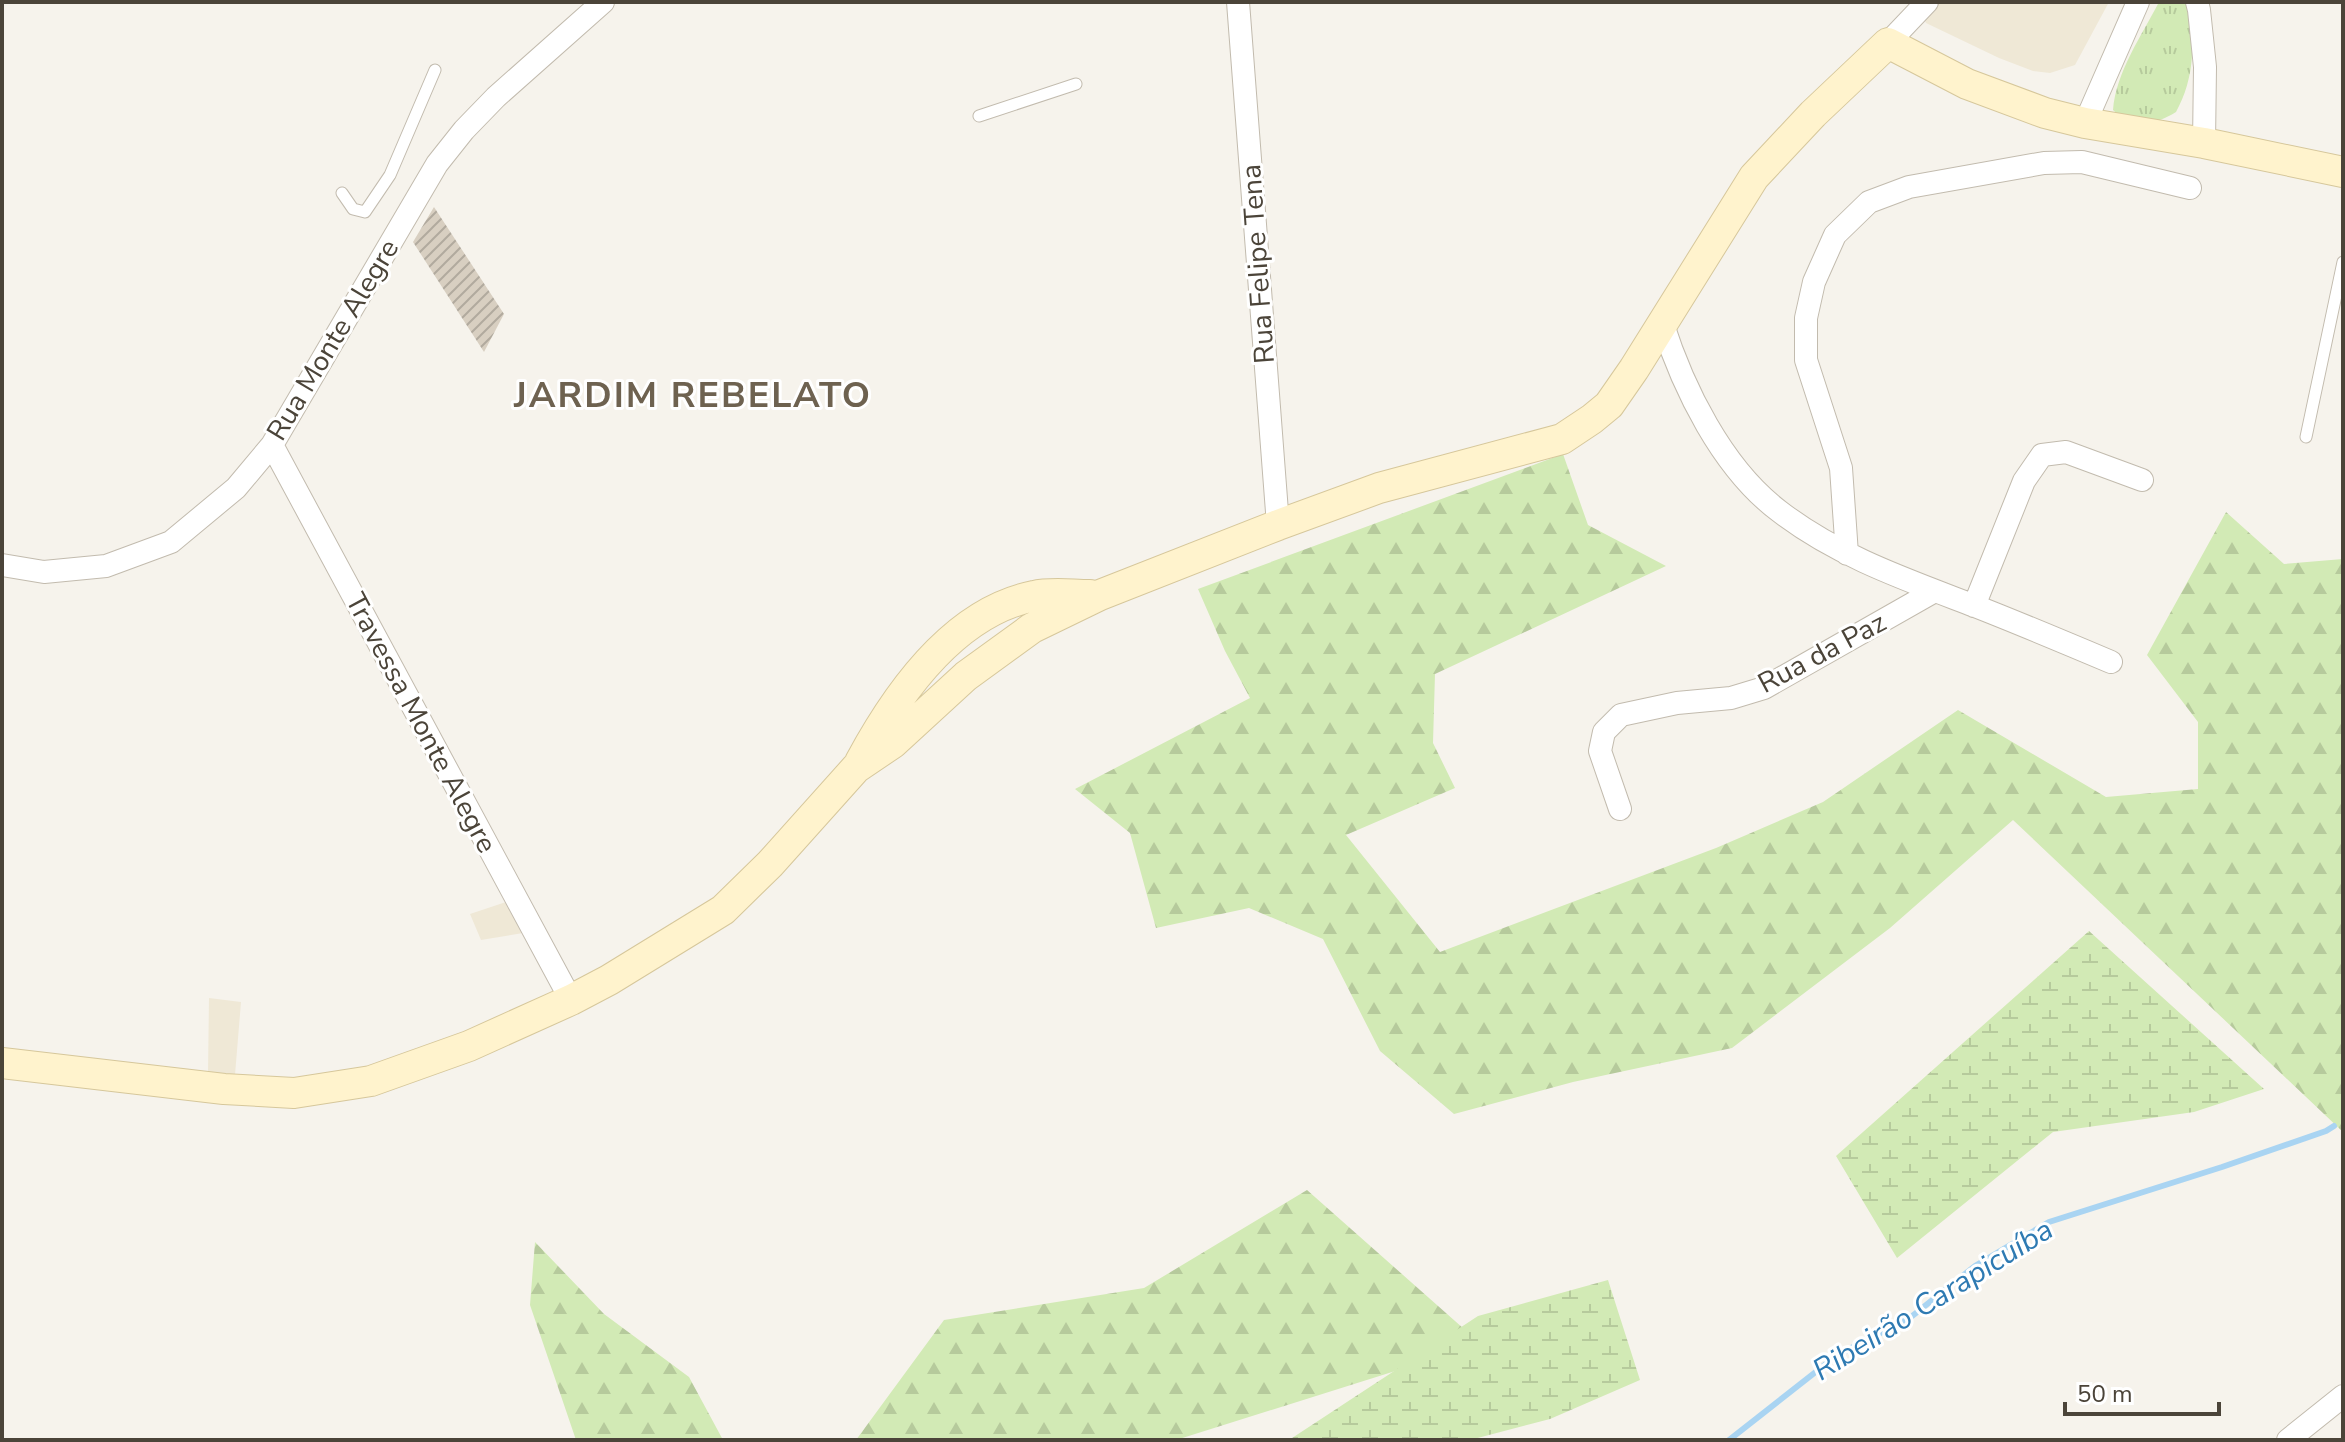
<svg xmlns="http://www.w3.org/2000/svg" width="2345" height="1442" viewBox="0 0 2345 1442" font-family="'Nunito Sans',sans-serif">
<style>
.education{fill:#efe8d6}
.grass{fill:url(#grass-tufts)}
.forest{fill:url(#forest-firs)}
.wetland{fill:url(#wetland-marsh)}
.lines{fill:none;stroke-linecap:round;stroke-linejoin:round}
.stream{stroke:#a9d4f2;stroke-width:6}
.building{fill:url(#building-hatch)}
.lane-casing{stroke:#c2bbae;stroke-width:13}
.street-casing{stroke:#c2bbae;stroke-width:24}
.secondary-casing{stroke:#d6c79b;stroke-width:32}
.lane{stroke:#fff;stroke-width:11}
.street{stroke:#fff;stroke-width:22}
.secondary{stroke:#fff3cd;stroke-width:30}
.labels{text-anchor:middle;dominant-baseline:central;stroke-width:6;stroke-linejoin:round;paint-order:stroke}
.street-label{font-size:28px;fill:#4b4439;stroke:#fff}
.water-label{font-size:30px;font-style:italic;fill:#2e7ab2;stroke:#fff}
.district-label{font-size:36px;font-weight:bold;letter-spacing:2px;fill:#6e6250;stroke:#fff}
</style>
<defs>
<pattern id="grass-tufts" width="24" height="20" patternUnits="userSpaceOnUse" patternTransform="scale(2)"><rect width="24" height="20" fill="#d2eab5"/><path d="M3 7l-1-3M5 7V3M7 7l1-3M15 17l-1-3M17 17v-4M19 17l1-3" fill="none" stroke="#b6ca9c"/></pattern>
<pattern id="forest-firs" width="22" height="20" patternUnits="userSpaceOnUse" patternTransform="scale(2)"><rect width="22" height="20" fill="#d2eab5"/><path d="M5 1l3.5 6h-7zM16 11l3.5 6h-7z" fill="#b6ca9c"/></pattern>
<pattern id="wetland-marsh" width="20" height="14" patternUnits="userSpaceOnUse" patternTransform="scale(2)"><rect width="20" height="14" fill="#d2eab5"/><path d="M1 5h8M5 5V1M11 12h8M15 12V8" fill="none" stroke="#b6ca9c"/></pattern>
<pattern id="building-hatch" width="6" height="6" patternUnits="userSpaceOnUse" patternTransform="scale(2)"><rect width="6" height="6" fill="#d8cfc1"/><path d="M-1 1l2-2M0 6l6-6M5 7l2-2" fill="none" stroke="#b1aa9e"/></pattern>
</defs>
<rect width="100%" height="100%" fill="#f6f3ec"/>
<!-- education -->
<path class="education" d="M1936,2H2109L2075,65L2050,73L2033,71L1999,58L1926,23L1924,19Z
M506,902L523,933L481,940L470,914Z
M209,998L241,1002L235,1075L208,1073Z"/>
<!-- grass -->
<path class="grass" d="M2159,2H2186C2196,39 2195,78 2176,112C2155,125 2133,129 2113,110C2116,72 2142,35 2159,2Z"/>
<!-- forest -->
<path class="forest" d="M1563,454L1588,525L1666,566L1435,674L1433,743L1455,788L1346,835L1440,952L1716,848L1823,802L1958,710L2106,797L2198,789V722L2147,655L2226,512L2284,564L2343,559V1132L2013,820L1890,928L1732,1048L1573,1082L1454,1114L1380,1051L1323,939L1249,908L1156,928L1130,833L1075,789L1250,698L1225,651L1198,589Z
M1307,1190L1481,1344L1176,1440H856L944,1320L1144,1288Z
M535,1242L604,1314L689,1377L723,1440H576L530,1305Z"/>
<!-- wetland -->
<path class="wetland" d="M2089,931L2264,1089L2194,1112L2053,1132L1897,1258L1836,1156Z
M1608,1280L1640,1380L1550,1419L1470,1440H1289L1478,1316Z"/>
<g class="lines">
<!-- stream -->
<path class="stream" d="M1729,1440L1836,1356L1911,1317L1975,1266L2049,1222L2222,1167L2326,1131L2334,1126"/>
</g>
<!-- building -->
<path class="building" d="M434,207L504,314L484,352L413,242Z"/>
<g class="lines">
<!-- lane casing -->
<g class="lane-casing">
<path id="lane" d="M979,116L1076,84
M342,193L353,209L365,212L390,175L435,70
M2306,437L2343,262"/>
</g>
<!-- street casing -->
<g class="street-casing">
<path id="street" d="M1238,2L1278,525
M2197,2L2199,10L2205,67L2204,143
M1888,43L1927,2
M2085,123L2138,2
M1662,322C1683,388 1722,468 1779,511C1837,556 1907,580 1975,606C2021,624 2066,643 2111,662
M272,445L571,1000
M1847,554L1841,468L1806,360V318L1814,282L1835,235L1869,202L1909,187L2044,163L2082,162L2190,188
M2,565L44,572L106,566L171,542L236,488L272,445L437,164L464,130L496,97L603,2
M1974,606L2024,481L2042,455L2066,452L2142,480
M1620,809L1600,751L1604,732L1621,715L1677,703L1731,698L1764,688L1933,592
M2288,1440L2343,1396"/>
</g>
<!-- secondary casing -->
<g class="secondary-casing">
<path id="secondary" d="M860,762C896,695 953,612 1034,596C1051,592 1072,595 1090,595
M2,1063L224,1089L294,1093L371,1081L469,1046L571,1000L609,980L723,910L770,864L856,768L893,743L966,676L1032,628L1100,595L1278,525L1379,488L1562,439L1592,419L1609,405L1634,369L1754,177L1813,114L1888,43L1967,84L2045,113L2085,123L2204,143L2343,172"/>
</g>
<!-- lane -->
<use href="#lane" class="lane"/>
<!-- street -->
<use href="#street" class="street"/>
<!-- secondary -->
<use href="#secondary" class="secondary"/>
</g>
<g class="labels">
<!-- street labels -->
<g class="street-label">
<text transform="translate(1258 264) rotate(-94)">Rua Felipe Tena</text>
<text transform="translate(333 340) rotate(-59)">Rua Monte Alegre</text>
<text transform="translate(1822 653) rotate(-28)">Rua da Paz</text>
<text transform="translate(421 723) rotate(62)">Travessa Monte Alegre</text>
</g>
<!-- water labels -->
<g class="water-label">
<text transform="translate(1933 1300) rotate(-32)">Ribeirão Carapicuíba</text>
</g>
<!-- district labels -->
<g class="district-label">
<text x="693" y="395">JARDIM REBELATO</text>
</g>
</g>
<!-- border -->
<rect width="2345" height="1442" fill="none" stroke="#4b4439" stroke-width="8"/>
<!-- scale -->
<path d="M2065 1402v12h154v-12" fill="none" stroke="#4b4439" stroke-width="4"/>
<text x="2077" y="1402" font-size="24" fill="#4b4439" stroke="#ffffff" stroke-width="6" paint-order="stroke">50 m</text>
</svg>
